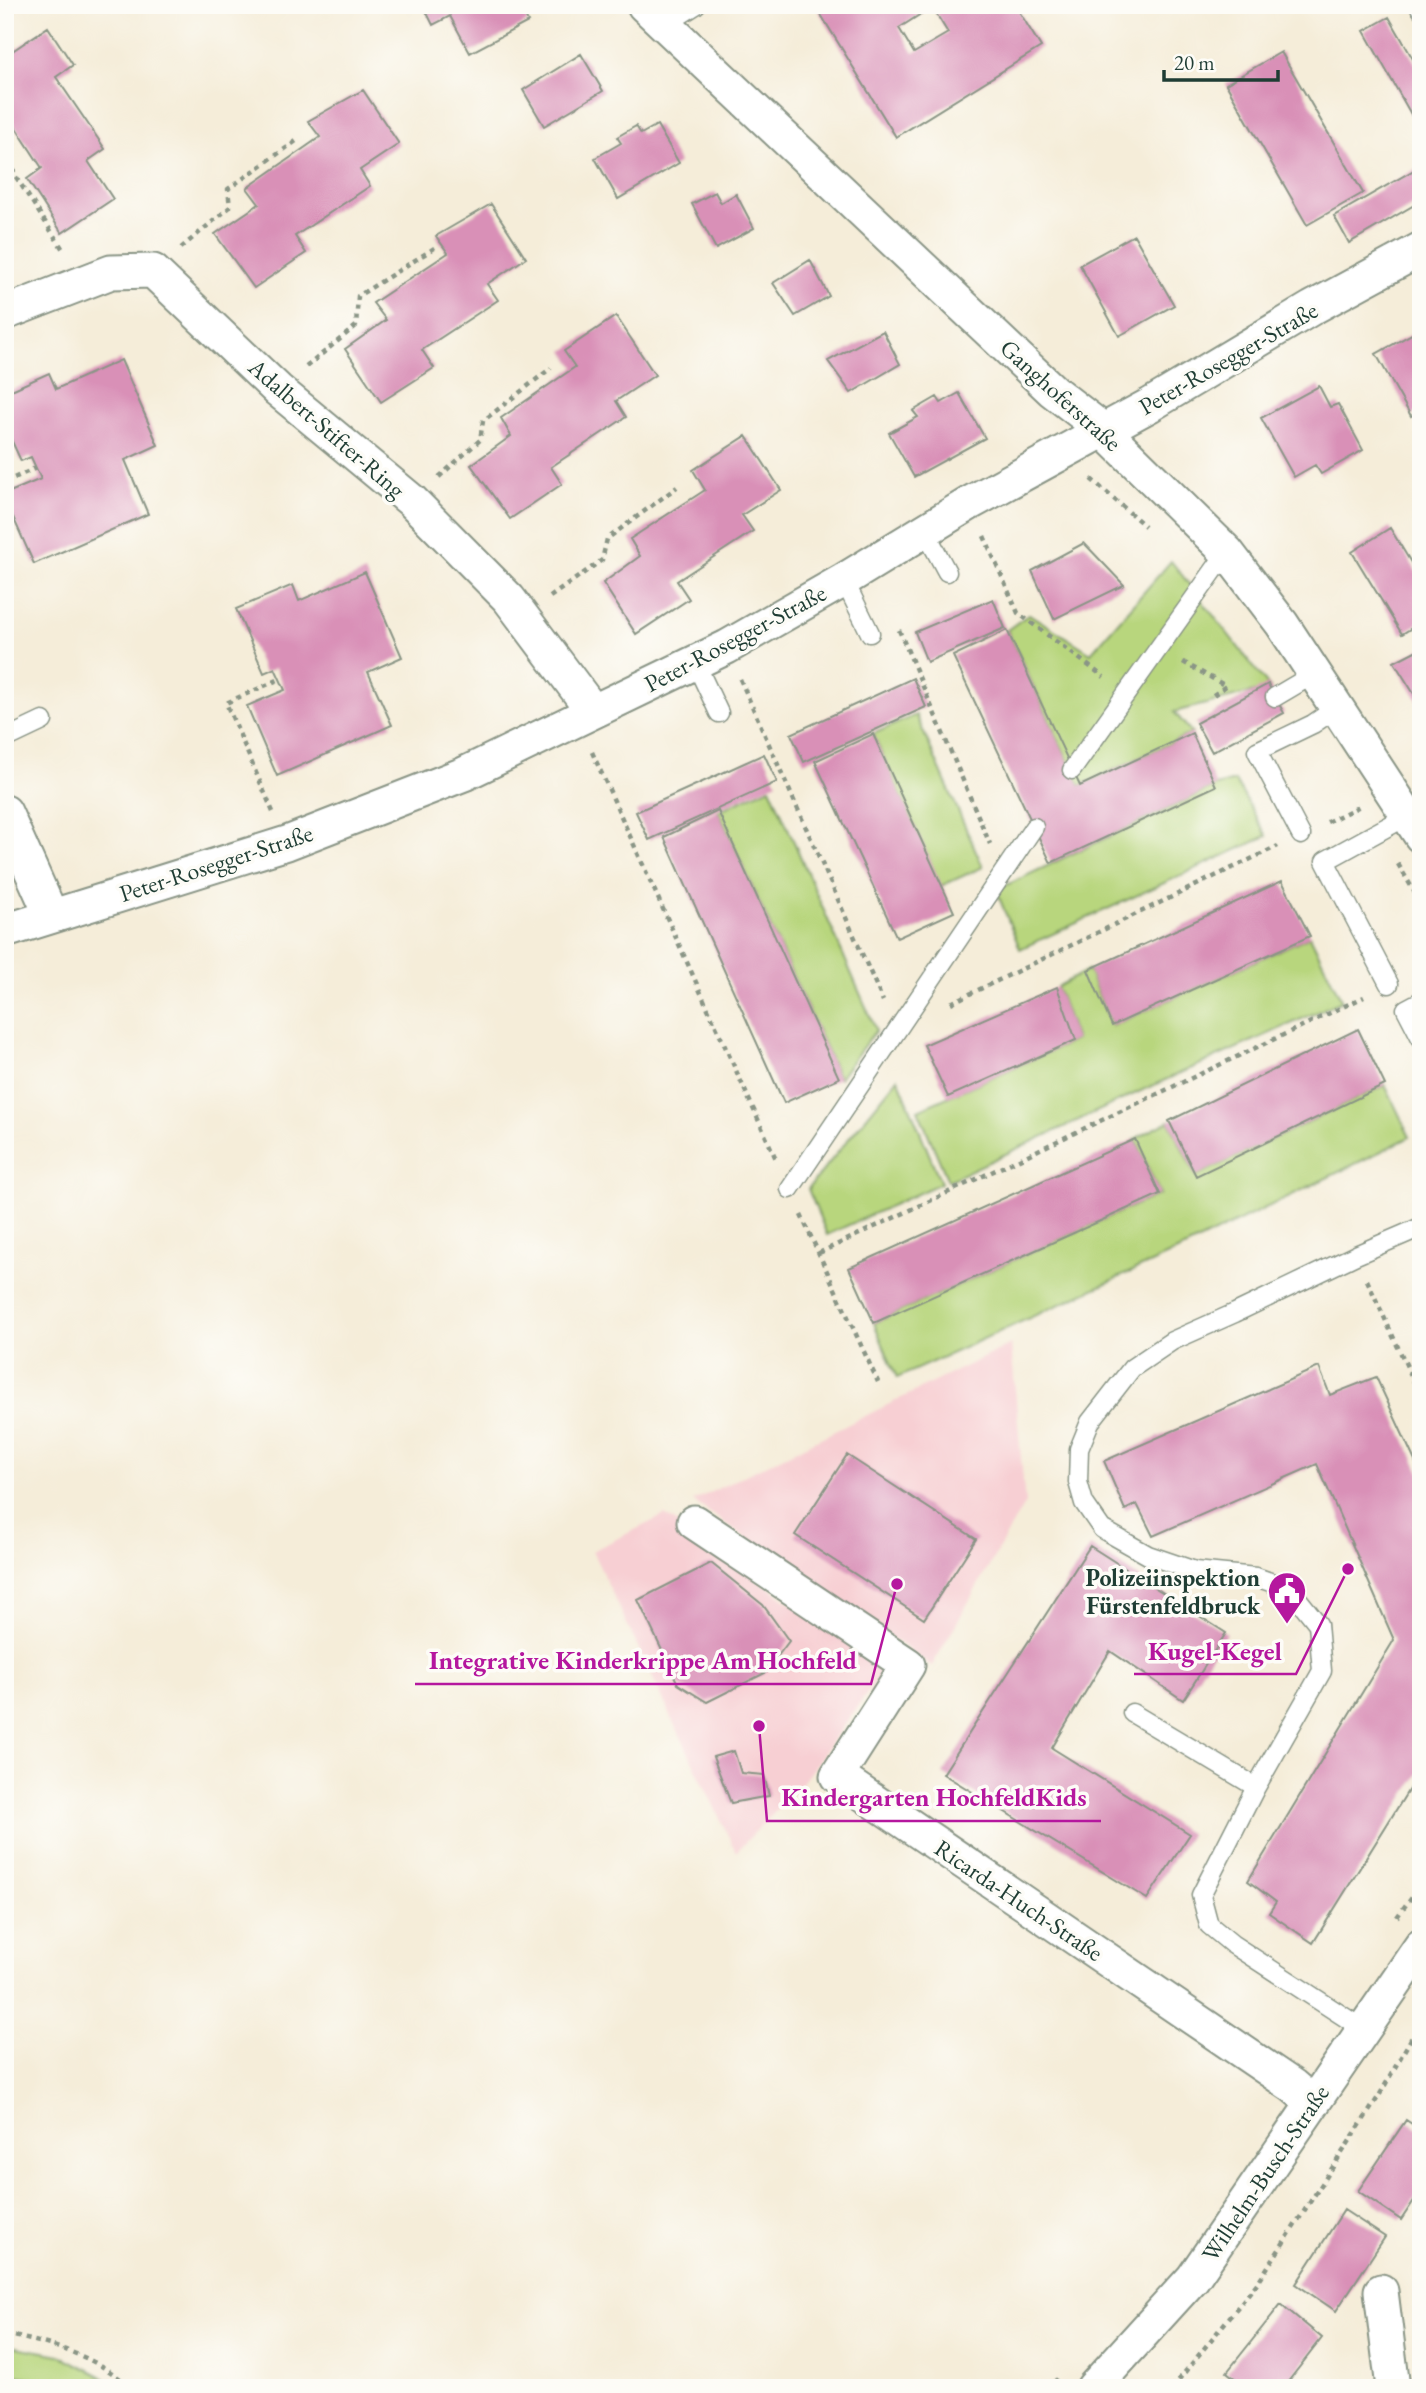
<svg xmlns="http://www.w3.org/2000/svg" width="1426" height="2393" viewBox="0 0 1426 2393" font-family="'EB Garamond',serif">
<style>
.built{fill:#f7cfd3}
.green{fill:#b8d67d;stroke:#6c8a58;stroke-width:2}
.building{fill:#d990b7;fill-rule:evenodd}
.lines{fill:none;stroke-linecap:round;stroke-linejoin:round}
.lane-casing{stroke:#8a9586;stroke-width:21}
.street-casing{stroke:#8a9586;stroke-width:37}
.path{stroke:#8a9586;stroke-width:4.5;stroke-dasharray:5 5;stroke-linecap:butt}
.lane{stroke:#fff;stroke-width:18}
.street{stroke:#fff;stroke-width:33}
.labels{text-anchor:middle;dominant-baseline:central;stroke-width:7;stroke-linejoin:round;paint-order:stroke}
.street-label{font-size:24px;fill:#1f3d34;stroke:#fdfcf7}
.poi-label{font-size:24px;font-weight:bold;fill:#1f3d34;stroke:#fdfcf7;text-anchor:end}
.leader{fill:none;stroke:#b5179e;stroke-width:2.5}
.callout-dot{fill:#b5179e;stroke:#fdfcf7;stroke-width:2.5}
.callout-label{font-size:26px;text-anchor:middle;font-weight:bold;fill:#b5179e;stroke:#fdfcf7;stroke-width:7;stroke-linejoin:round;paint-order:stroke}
</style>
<rect width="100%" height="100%" fill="#fdfcf7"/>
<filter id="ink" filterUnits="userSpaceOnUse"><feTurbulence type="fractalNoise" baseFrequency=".0143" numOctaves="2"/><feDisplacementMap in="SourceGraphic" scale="14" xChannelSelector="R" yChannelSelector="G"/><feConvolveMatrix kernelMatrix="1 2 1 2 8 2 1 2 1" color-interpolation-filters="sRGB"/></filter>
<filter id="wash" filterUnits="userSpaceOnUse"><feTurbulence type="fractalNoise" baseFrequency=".00686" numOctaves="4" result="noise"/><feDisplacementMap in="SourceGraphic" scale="28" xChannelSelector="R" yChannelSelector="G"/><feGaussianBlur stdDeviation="1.57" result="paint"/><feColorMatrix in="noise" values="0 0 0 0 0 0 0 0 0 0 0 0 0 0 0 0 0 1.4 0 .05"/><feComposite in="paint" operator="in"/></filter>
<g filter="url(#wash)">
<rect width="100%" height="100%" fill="#f5edd9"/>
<!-- built -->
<path class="built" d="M1011,1344L1025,1503L932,1666L693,1501Z
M665,1515L885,1669L802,1783L736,1852L592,1551Z"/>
<!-- green -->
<path class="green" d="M1171,561L1270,688L1174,712L1192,733L1080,786L1007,630L1029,614L1091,653Z
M916,715L983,867L941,886L873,734Z
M1235,781L1267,836L1020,949L996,890L1216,786Z
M770,787L876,1030L839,1078L718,811Z
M1310,936L1342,1001L1145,1089L948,1181L918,1110L1076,1040L1057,987L1088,970L1112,1026Z
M898,1078L941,1183L827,1235L808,1189Z
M1385,1085L1410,1137L1186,1247L897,1378L874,1323L1160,1194L1135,1139L1169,1121L1196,1176Z
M5,2345L60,2355L101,2376L116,2388H56L43,2381L5,2373Z"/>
<g id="blocks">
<!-- building -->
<path class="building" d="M432,5L464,7L519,5L528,22L470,53L450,16L433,25L425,9Z
M815,5H1015L1041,47L896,137ZM932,7L948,33L914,53L899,28Z
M1389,17L1421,73V132L1364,31Z
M48,27L73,65L56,77L105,149L88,161L113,199L62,233L27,179L42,168L5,111V84L8,82L5,78V56Z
M1281,52L1363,193L1307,225L1226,84Z
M581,54L603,91L544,126L523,90Z
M363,90L399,144L360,170L370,186L295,236L306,253L254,288L215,234L259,204L247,188L320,137L308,121Z
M657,125L679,163L618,199L595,158L621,143L617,137L636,126L641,134Z
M1421,166V201L1349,243L1334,216Z
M715,192L721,203L736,194L754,228L716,249L692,204Z
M491,204L526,258L487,284L498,300L422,350L434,368L381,402L345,349L386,320L373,303L448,253L436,236Z
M1134,235L1174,305L1119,336L1080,265Z
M810,260L829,296L795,316L773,283Z
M616,316L655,375L616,401L626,417L551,467L562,484L510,519L471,465L511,436L501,418L575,367L564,351Z
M1421,329V410L1411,416L1376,354Z
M883,331L900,364L851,393L828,361Z
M121,360L158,445L125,460L148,514L34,564L5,499V494L41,479L31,457L21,461L5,426V393L49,373L56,389Z
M1319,386L1330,407L1338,404L1363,450L1321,474L1315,465L1294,477L1261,418Z
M959,393L985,438L914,477L889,433L918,417L913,411L937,397L941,403Z
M746,436L781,490L742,515L753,531L677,581L689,599L636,634L603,583L640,556L630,539L705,490L693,470Z
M1390,528L1421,579V622L1402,634L1352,552Z
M1084,543L1124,585L1054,619L1032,571Z
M365,572L402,657L368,672L392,725L277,776L247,706L285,690L275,668L264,673L236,609L293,585L299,601Z
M993,599L1005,628L927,662L915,632Z
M1007,630L1080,786L1192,733L1216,786L1051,863L953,656Z
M1421,648V705L1394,662Z
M913,678L926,707L804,762L791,734Z
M1268,684L1284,713L1212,752L1196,723Z
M873,734L954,912L897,938L815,761Z
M764,754L777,782L649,840L636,812Z
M718,811L839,1078L784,1103L664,837Z
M1282,881L1310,936L1112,1026L1088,970Z
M1057,987L1076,1040L948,1097L924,1045Z
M1358,1029L1385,1085L1196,1176L1169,1121Z
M1135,1139L1160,1194L874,1323L849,1268Z
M1319,1367L1330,1395L1376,1377L1421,1474V1770L1313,1943L1269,1913L1276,1902L1248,1881L1394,1640L1317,1464L1153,1536L1137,1504L1125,1510L1104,1461Z
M847,1455L976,1539L924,1619L795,1535Z
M1090,1546L1226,1633L1183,1700L1110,1651L1052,1748L1190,1834L1147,1899L943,1774Z
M711,1563L763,1605L789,1641L765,1673L707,1702L678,1684L638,1600Z
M734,1751L741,1773L764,1775L769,1796L731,1803L713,1757Z
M1406,2120L1421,2130V2190L1401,2220L1358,2191Z
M1344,2210L1385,2237L1336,2311L1296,2284Z
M1281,2304L1322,2338L1283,2388H1247L1227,2372Z"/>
</g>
</g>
<g filter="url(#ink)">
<use href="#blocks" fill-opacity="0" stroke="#8a9586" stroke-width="2"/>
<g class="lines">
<!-- lane casing -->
<g class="lane-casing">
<path id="lane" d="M1419,5L1421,9
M666,24L696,5
M925,531L947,572
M844,580L870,633
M695,662L719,713
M1275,697L1314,674
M5,739L43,721
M1072,770L1227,552
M1301,835L1257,751L1313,724L1338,707
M1389,984L1325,861L1409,815
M1421,1001L1406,1009L1421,1038
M790,1189L1034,827
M1132,1713L1256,1787
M1363,2029L1232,1944L1209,1925L1201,1895L1256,1787L1322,1671L1318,1624L1290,1589L1256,1577L1195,1571L1148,1555L1102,1529L1084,1503L1078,1482L1079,1449L1090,1422L1132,1368L1172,1341L1235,1313L1356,1255L1421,1227"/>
</g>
<!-- street casing -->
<g class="street-casing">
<path id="street" d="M644,5L1053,391L1102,429L1227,552L1282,624L1421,836
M5,313L111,272L153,271L278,390L412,501L509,599L593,711
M5,812L51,915
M5,931L287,843L464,774L727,647L844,580L970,503L1150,405L1312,308L1421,249
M694,1522L908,1665L837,1776L1293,2086L1313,2103
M1381,2291L1393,2388
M1093,2388L1193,2278L1421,1946"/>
</g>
<!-- path -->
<path class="path" d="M5,149L16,177L64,251
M181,248L230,207L228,189L299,139
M306,367L356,326L358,296L436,247
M439,477L480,440L483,421L551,368
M1091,479L1145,526
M5,482L36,468
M984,536L1018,613L1104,677
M550,597L602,560L607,539L677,487
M899,630L990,844
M1183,662L1226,686L1212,696
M740,679L883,1001
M592,752L776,1159
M273,812L226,703L280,679
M1327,822L1360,806
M1398,864L1421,903
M951,1003L1278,846
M801,1215L878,1382
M819,1253L1364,997
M1367,1280L1421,1397
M1397,1917L1421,1884
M5,2334C53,2345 94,2354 131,2388
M1048,2388L1057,2379
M1172,2388L1258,2282L1379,2096L1421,2021"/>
<!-- lane -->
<use href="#lane" class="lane"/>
<!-- street -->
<use href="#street" class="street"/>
</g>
</g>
<!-- icons -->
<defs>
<g id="civic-pin" transform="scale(2.0125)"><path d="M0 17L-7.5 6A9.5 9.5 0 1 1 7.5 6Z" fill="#b5179e" stroke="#fdfcf7"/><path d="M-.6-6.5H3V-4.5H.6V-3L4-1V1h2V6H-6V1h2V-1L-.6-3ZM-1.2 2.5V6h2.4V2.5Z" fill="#fff"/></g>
</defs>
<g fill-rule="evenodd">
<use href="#civic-pin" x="1287" y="1591"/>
</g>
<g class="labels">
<!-- street labels -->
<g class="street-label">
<text transform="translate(1228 358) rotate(-30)">Peter-Rosegger-Straße</text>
<text transform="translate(1061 395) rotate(42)">Ganghoferstraße</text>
<text transform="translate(327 428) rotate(41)">Adalbert-Stifter-Ring</text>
<text transform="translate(735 638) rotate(-28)">Peter-Rosegger-Straße</text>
<text transform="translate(216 863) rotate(-18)">Peter-Rosegger-Straße</text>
<text transform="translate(1019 1900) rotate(34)">Ricarda-Huch-Straße</text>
<text transform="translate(1265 2173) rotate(-56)">Wilhelm-Busch-Straße</text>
</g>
<!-- poi labels -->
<g class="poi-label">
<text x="1260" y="1577">Polizeiinspektion<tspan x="1260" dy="28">Fürstenfeldbruck</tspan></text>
</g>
</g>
<!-- callouts -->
<path class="leader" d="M1348 1569L1296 1674H1134M897 1584L871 1684H415M759 1726L767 1821H1101"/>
<g class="callout-dot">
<circle cx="1348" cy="1569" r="7"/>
<circle cx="897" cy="1584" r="7"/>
<circle cx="759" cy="1726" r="7"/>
</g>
<g class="callout-label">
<text x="1215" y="1660">Kugel-Kegel</text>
<text x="643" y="1669">Integrative Kinderkrippe Am Hochfeld</text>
<text x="934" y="1806">Kindergarten HochfeldKids</text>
</g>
<!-- margin -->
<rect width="1426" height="2393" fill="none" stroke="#fdfcf7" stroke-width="28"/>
<!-- scale -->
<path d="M1164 70v10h114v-10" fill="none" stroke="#1f3d34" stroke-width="3.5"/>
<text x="1174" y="70" font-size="21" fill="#1f3d34" stroke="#fdfcf7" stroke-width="5" paint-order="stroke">20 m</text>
</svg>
